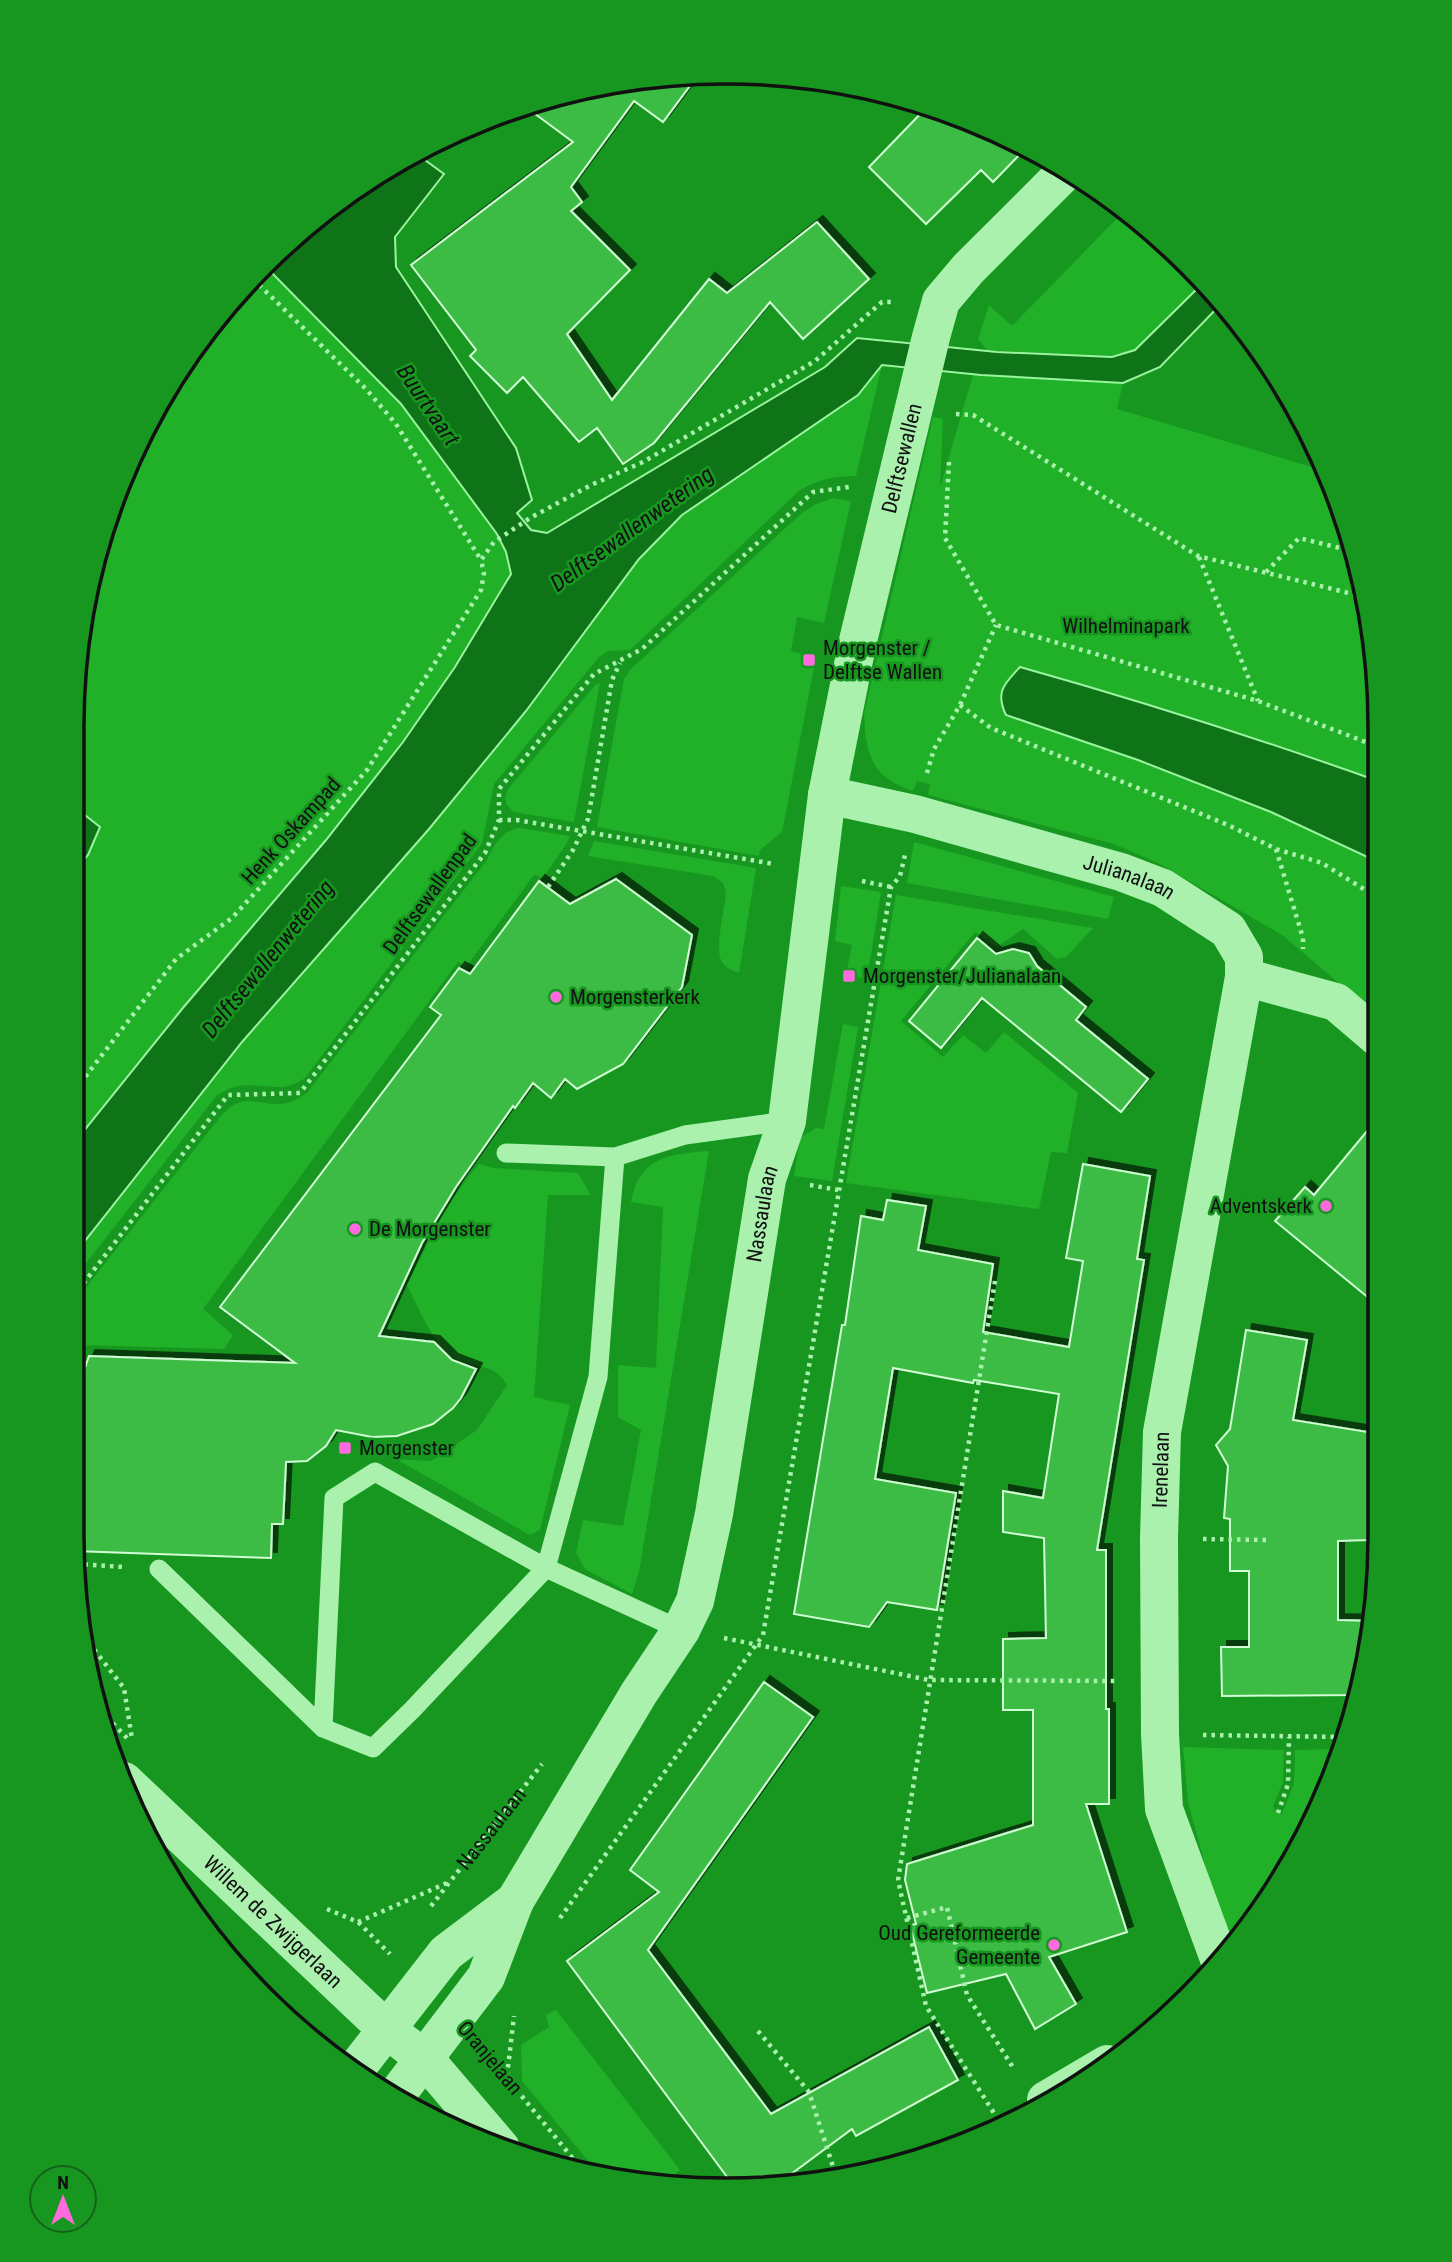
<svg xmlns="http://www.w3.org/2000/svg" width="1452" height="2262" viewBox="0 0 1452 2262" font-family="'Roboto Condensed',sans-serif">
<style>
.green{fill:#20b128}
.water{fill:#0f7417;stroke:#9cf4a0;stroke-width:2}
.building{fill:#3cbc44;stroke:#d1fcd4;stroke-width:2;filter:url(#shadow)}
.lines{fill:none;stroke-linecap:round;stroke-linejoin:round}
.path{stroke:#aaf1ae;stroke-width:4.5;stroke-dasharray:3.5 5;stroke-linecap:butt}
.service{stroke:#aaf1ae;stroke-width:19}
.minor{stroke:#aaf1ae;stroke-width:38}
.tertiary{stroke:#aaf1ae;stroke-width:38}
.poi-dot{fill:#ff6ade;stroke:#179720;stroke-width:2.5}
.labels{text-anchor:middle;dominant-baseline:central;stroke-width:5;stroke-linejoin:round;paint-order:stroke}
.street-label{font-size:21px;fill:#111;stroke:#179720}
.park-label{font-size:21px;fill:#111;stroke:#179720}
.poi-label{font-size:21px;fill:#111;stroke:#179720;text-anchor:start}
.water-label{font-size:23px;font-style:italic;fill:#111;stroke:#179720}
.rim{fill:none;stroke:#111;stroke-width:3.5}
</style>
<defs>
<filter id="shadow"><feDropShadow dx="6" dy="-6" stdDeviation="0" flood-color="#0009"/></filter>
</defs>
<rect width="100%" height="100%" fill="#179720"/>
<!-- green -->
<path class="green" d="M1126,209L1204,282L1135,350L1112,357L987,350L978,339L989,305L1012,326Z
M265,266L401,404L497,534L506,552L511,574L455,667L403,742L326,840L182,1009L74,1143L76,868L88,855L99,828L76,808L77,641L122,475L207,327Z
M882,365L856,476C835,476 819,479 800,490L630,650L608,651L599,657L494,784L482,843L305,1078C280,1095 265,1082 238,1086C231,1087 224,1092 217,1095L73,1280V1256L242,1042L429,829L526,711L639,559L682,515L858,395Z
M975,368L1123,383L1117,409L1322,470L1358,556L1379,683L1377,1015L1282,935L1158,863L1114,844L928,795L930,784L917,781L913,791C871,777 866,755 864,714L933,417L943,419L940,488Z
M833,498L851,501L824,623L797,617L791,651L816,658L782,832L760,850L759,856L597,827L624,679L631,669L802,513L816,504Z
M600,683L574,822L514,812L507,805L505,797L509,788L596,684Z
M520,828L570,836L565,846L543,878L534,875L466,967L458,962L203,1309L233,1335L224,1349L78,1345L77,1357L73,1370V1304L220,1117C246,1086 261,1111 291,1102C296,1100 301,1096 306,1094L487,860C494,845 502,830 520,828Z
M594,841L756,868L739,973C732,970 724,967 721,960C715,947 725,907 726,892L723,883L713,876L588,856Z
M914,842L1114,897L1108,919L907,883Z
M841,886L881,892L867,979L846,975L852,945L835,941Z
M896,895L1093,928L1066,957L1057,959L1023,929L997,947L975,932L901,1021L943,1057L963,1035L986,1053L1004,1032L1078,1093L1067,1153L1051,1152L1039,1209L846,1183Z
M843,1024L858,1027L832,1181L794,1176L800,1138L816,1128L824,1129Z
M709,1151L639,1572L632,1594L585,1569L576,1553L583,1520L623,1526L641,1430L618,1417V1365L656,1368L663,1207L631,1202C639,1157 669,1154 709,1151Z
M479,1164L493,1168L578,1173L591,1195H548L534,1397L570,1405L540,1530L530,1535L396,1459L431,1461L477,1430L507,1385C493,1360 471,1370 451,1355C430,1339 419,1308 407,1285C428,1243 448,1200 479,1164Z
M1183,1747L1284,1750L1283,1782L1273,1807L1281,1815L1294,1784L1295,1750L1340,1749L1331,1786L1245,1935L1240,1939L1224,1935L1188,1802Z
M556,2010L680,2170L668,2181L595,2169L522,2081L521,2045L549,2027L546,2015Z"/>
<!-- water -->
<path class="water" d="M414,152L444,174L395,237L396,267L516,448L532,500L517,513L531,530L547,533L825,367L857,338L997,352L1112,357L1135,350L1204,282L1223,302L1160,367L1123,383L981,375L882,365L858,395L682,515L639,559L526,711L429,829L242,1042L73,1256L74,1143L182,1009L326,840L403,742L455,667L511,574L506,552L497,534L401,404L265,266L295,234L399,159Z
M1020,667C1141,701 1260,739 1378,781V862L1271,812L1138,760L1006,715C995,692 1004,684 1020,667Z
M76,808L100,827L88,855L76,868Z"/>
<!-- building -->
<path class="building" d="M698,75L663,122L634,101L571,187L582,202L571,211L630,270L567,334L612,400L709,279L727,293L817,222L869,279L803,339L770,302L654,443L623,464L597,428L579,442L523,377L507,393L470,356L476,350L411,265L573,142L523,105L641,77Z
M927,107L1016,139L1027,147L993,182L981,170L926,224L869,167Z
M616,879L692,935L682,987L623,1064L577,1089L565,1079L551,1098L533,1083L515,1108L513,1106L456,1187L422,1243L379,1336L434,1342L452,1360L476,1369L461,1398L453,1408L433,1424L397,1436L372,1437L336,1430L326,1446L307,1461L286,1462L283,1524H272L271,1558L74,1551L72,1536V1451H75L77,1391L89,1356L295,1363L220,1307L441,1015L430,1007L459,968L470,974L539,881L570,904Z
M977,938L996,954L1013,949L1029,953L1037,966L1086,1007L1076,1020L1148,1079L1121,1112L982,998L941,1048L909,1021Z
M1377,1119L1376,1304L1275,1221L1305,1187L1314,1195Z
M1083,1164L1150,1176L1137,1259L1144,1260L1097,1550H1106V1709H1109V1804H1086L1127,1932L1049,1957L1076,2004L1035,2029L1006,1974L927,1993L910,1925L916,1924L905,1880L907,1864L1033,1825V1710H1003V1639L1046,1638L1044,1538L1003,1532V1491L1043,1498L1059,1394L974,1380L973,1383L893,1368L875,1479L956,1493L937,1610L887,1602L869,1627L794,1614L842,1325H845L861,1216L883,1220L887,1200L926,1206L918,1250L993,1264L983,1332L1069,1347L1083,1261L1066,1258Z
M1246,1330L1307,1340L1293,1420L1374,1433L1369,1540L1338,1541V1620L1375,1621L1355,1695L1222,1696L1221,1647H1249V1571H1230V1519L1224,1518L1228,1466L1216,1445L1230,1429Z
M764,1682L813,1717L648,1950L771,2114L929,2027L958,2080L856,2136L852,2129L779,2183L736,2189L567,1961L659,1892L630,1870Z"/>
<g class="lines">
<!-- path -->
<g class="path">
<path d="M253,279L366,389L396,424L481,560"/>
<path d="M956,414L973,415L1198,556L1365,597"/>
<path d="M949,462L945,538L996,625L1258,701L1379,747"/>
<path d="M1199,557L1258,701"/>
<path d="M1266,572L1299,538L1356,552"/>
<path d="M960,705L991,728L1228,825L1276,849L1322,863L1378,898"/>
<path d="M927,773L934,749L960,705L996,625"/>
<path d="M499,820H517L774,864"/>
<path d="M1276,849L1303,938V949"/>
<path d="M862,881L891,887"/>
<path d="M548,887L573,850L588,819L612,680L620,663"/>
<path d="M75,1090L176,959L232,918L367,770L481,590L484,573L481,560L494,542L530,518L591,485L643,462L815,361L882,302H894"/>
<path d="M810,1185L838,1190"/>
<path d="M995,1281L898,1880L926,2006L999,2121"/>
<path d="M73,1297L228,1095L300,1093L485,853L499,820V789L594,674L642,649L813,492L849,487"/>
<path d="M1203,1539L1268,1540"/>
<path d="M76,1564L124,1567"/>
<path d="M724,1638L929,1680L1117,1681"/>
<path d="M89,1643L124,1688L132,1739"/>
<path d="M101,1711L127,1738"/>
<path d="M1203,1735L1344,1737"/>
<path d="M1278,1813L1288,1784L1289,1737"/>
<path id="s1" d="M431,1906L542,1764"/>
<path d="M327,1909L358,1922L390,1954"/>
<path d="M560,1918L763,1635L891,887L900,876L905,855"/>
<path d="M907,1918L947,1907L967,1995L1014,2069"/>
<path d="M358,1922L447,1883"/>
<path d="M758,2031L809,2092L836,2176"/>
<path d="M484,2050L579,2166"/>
<path d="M507,2076L514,2016"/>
</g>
<!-- service -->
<path class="service" d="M506,1153L615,1157L685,1135L787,1121
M159,1569L323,1728L373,1748L412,1710L546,1568L598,1377L615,1157
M323,1728L334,1498L375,1472L546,1568L681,1630"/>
<!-- minor -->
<g class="minor">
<path id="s2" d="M827,795L915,814L1121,872L1163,888L1228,930L1244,957V977L1336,1002L1377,1037"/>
<path id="s3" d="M1219,1959L1164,1809L1160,1734L1159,1538L1162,1432L1244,977"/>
<path d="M1046,2100L1107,2064"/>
</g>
<!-- tertiary -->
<g class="tertiary">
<path id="s4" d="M124,1781L387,2030L425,2059L501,2148"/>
<path d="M355,2070L446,1953L515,1901"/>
<path id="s5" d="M398,2093L486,1977L515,1901L639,1693L681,1630L695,1601L714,1514L767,1179L787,1121L827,795L857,645L931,337L941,301L968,269L1066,171"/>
</g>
</g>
<!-- markers -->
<g class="poi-dot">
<rect x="802" y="653" width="14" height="14" rx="3.5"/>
<rect x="842" y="969" width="14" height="14" rx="3.5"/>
<circle cx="556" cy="997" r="7"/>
<circle cx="1326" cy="1206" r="7"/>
<circle cx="355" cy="1229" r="7"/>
<rect x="338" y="1441" width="14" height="14" rx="3.5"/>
<circle cx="1054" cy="1945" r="7"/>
</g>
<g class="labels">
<!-- street labels -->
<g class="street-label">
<text stroke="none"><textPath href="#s5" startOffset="1740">Delftsewallen</textPath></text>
<text transform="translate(291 831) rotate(-48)">Henk Oskampad</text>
<text stroke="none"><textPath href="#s2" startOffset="313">Julianalaan</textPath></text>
<text transform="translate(430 894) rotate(-54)">Delftsewallenpad</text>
<text stroke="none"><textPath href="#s5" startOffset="970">Nassaulaan</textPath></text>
<text stroke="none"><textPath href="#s3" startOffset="499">Irenelaan</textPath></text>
<text stroke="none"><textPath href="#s1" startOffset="98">Nassaulaan</textPath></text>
<text stroke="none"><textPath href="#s4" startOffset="205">Willem de Zwijgerlaan</textPath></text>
<text transform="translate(490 2058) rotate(50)">Oranjelaan</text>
</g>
<!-- park labels -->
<g class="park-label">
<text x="1126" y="626">Wilhelminapark</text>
</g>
<!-- poi labels -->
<g class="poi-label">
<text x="823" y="648">Morgenster /<tspan x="823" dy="24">Delftse Wallen</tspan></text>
<text x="863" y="976">Morgenster/Julianalaan</text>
<text x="570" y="997">Morgensterkerk</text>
<text x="1312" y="1206" text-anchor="end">Adventskerk</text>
<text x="369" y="1229">De Morgenster</text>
<text x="359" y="1448">Morgenster</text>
<text x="1040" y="1933" text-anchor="end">Oud Gereformeerde<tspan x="1040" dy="24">Gemeente</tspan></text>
</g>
<!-- water labels -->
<g class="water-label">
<text transform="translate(428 405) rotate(56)">Buurtvaart</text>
<text transform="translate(632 529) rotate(-36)">Delftsewallenwetering</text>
<text transform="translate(268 959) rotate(-51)">Delftsewallenwetering</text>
</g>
</g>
<!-- crop -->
<path d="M0 0H1452V2262H0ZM726 84H726A642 642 0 0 1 1368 726V1536A642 642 0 0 1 726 2178H726A642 642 0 0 1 84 1536V726A642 642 0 0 1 726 84Z" fill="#179720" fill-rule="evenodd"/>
<path class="rim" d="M726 84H726A642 642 0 0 1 1368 726V1536A642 642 0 0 1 726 2178H726A642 642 0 0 1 84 1536V726A642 642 0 0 1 726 84Z"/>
<!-- north arrow -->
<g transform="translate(63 2199)"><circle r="33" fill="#179720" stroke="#15611a" stroke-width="2"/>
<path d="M0-5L12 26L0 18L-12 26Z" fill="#ff6ade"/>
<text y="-10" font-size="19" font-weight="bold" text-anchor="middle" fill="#111111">N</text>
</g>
</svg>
